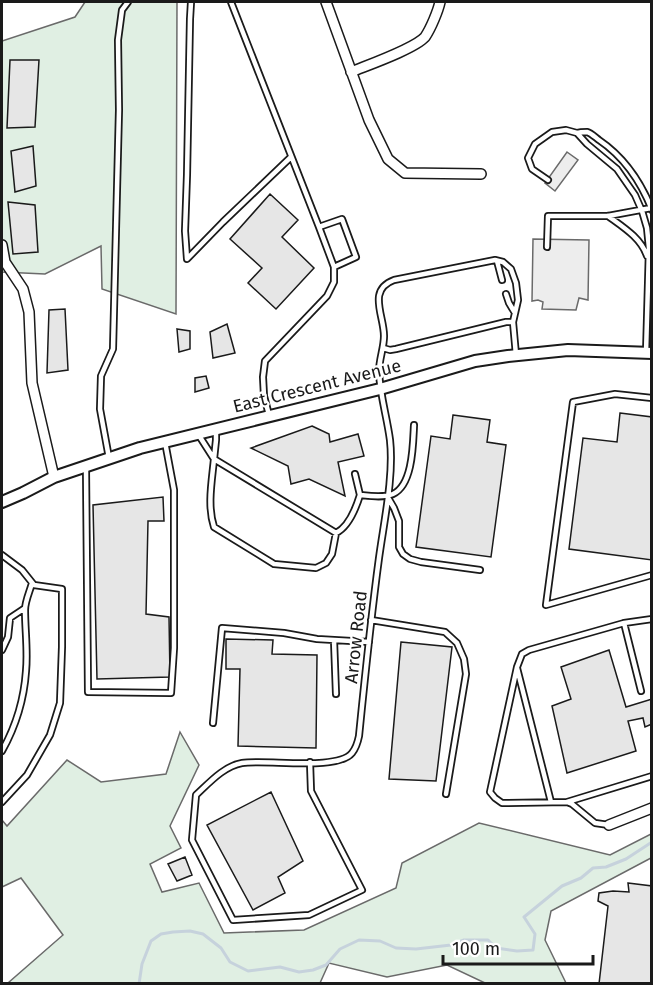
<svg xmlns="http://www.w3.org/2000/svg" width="653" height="985" viewBox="0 0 653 985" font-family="'Fira Sans',sans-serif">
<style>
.green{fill:#e0efe3;stroke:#6a6a6a;stroke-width:1.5}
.parking{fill:#ededed;stroke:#6a6a6a;stroke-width:1.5}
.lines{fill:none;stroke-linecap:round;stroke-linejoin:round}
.stream{stroke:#c6d2dc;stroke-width:3}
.building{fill:#e6e6e6;stroke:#1a1a1a;stroke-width:1.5}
.service-casing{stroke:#1a1a1a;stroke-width:8}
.minor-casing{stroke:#1a1a1a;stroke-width:12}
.tertiary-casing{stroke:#1a1a1a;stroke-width:14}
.service{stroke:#fff;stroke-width:4.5}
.minor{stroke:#fff;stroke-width:9}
.tertiary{stroke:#fff;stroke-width:10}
.labels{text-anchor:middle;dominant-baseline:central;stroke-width:4.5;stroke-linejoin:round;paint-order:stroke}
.street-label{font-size:18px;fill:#1a1a1a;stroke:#fff}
</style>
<rect width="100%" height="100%" fill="#fff"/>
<!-- green -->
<path class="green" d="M85,2H177L176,314L102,289L101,246L45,274L2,272V41L75,17Z
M180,732L199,765L170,826L181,848L150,864L162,892L199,883L224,933L304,930L396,888L402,863L479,823L610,855L651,834V858L551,911L545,940L566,983H485L447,965L387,977L329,963L320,983H8L63,935L21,878L2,887V820L7,826L67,760L101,782L166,774Z"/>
<!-- parking -->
<path class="parking" d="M567,152L578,160L555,191L545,183Z
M533,239L589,240L588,300L579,298L576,310L542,309L543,302L538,300L532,301Z"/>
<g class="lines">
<!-- stream -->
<path class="stream" d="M139,984L142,964L151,941L161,934L173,932L190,931L203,934L221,948L230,962L248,971L280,967L299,972L313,970L326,965L340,949L359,940L380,941L396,948L416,949L451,945L464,940H488L496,948L517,951L533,950L535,934L524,917L562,886L581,878L593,868L606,867L626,859L652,842"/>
</g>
<!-- building -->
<path class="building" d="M10,60H39L35,127L7,128Z
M33,146L36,186L15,192L11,151Z
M270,194L298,220L282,237L314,268L276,309L248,283L262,268L230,239Z
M8,202L35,205L38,252L13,254Z
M65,309L68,370L47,373L49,310Z
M227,324L235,353L213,358L210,332Z
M177,329L190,331V349L179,352Z
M206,376L209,388L195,392V378Z
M620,413L652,417V560L569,549L583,438L617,442Z
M453,415L490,420L487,442L506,445L491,557L416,547L431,436L450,439Z
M312,426L329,434L330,442L358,434L364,456L338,462L345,496L309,479L291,484L288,466L251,448Z
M163,497L164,521H148L146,614L169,617L170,677L97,679L93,505Z
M226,639L273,640L272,654L317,655L316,748L238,746L240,669H226Z
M401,642L452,647L436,781L389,779Z
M609,650L626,707L652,699V724L645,727L643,718L628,721L636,751L567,773L552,706L571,699L561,667Z
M271,792L303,861L278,877L285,893L253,910L207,825Z
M185,857L192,875L177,881L168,864Z
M628,883L652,886V984H599L608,906L598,901L599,893L613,891L629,892Z"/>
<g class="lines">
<!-- service casing -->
<g class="service-casing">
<path id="service" d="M191,2L190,19L187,175L185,231L187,259L223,222L291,157
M231,2L319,227
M548,180L532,169L528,158L535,144L552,132L566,130L577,133
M608,216C623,227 641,238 647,256
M547,247L548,216H608L651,208
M497,261L502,280
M506,294L509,303L515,313
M383,348L390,350L396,349L506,322H513
M646,353L649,248L647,228L642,211L635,195L617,169L587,144L577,133C580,132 584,132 587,132C591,133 595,137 599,140C624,157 641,182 652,210
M652,398L615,394L573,402L546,605L652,575
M269,415L264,396L263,377L265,361L327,296L334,282V267L356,257L342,219L319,227L334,267
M198,434L214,459L216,440V429
M109,458L100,409L101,376L113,349L119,110L118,40L122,10L128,2
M86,468L88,692L171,693L174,648V490L165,442
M355,474L360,495
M387,496L394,508L399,521V547L403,554L410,559L421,562L480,570
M336,533L332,554L326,563L316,568L274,564L214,527C207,506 212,480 214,459L336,533C348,527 356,508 360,495C370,496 384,498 393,494C413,485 413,444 414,425
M2,555L22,570L34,585L62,589V647L60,703L50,735L27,775L2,802
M371,620L445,632L457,643L464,659L466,674L446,794
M624,623L641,691
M334,640L336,694
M2,650L8,637L10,618L25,608
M517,668L551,802
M213,723L222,628L284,633L317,639L369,642
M2,751C16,726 24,700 26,671C28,651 25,630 25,610C25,601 30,591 32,583
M310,762L311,791L362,890L309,915L233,920L192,840L196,795C209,783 224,766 242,763C266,759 338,771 352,753C356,748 358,741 359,736C365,676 371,617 379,558C384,521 394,476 390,440C387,417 380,395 379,372C379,359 384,348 384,336C384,315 367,290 394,280L495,260L503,262L511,269L516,283L518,300L513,322L516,355
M567,802L652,776
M609,825L595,823L572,804L567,802L502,803L495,798L490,792L517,667L522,654L529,650L624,623L652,619"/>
</g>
<!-- minor casing -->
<g class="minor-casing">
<path id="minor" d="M326,2L369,120L388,159L405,173L481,174
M351,72C368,65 414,49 425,37C431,28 438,11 440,2
M2,245L5,262L23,289L29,312L32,383L54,477
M609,825L652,808"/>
</g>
<!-- tertiary casing -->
<g class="tertiary-casing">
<path id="tertiary" d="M2,502L23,493L54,477L140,448L380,389L475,361L508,356L568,350L652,353"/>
</g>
<!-- service -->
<use href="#service" class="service"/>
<!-- minor -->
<use href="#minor" class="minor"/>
<!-- tertiary -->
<use href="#tertiary" class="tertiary"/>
</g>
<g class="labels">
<!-- street labels -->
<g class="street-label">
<text transform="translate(317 386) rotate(-14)">East Crescent Avenue</text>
<text transform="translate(356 637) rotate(-84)">Arrow Road</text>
</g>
</g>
<!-- border -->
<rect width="653" height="985" fill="none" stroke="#1a1a1a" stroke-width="6"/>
<!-- scale -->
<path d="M443 955v9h150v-9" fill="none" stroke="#1a1a1a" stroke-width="3"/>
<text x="452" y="955" font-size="18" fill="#1a1a1a" stroke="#ffffff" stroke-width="4.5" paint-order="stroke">100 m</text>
</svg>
